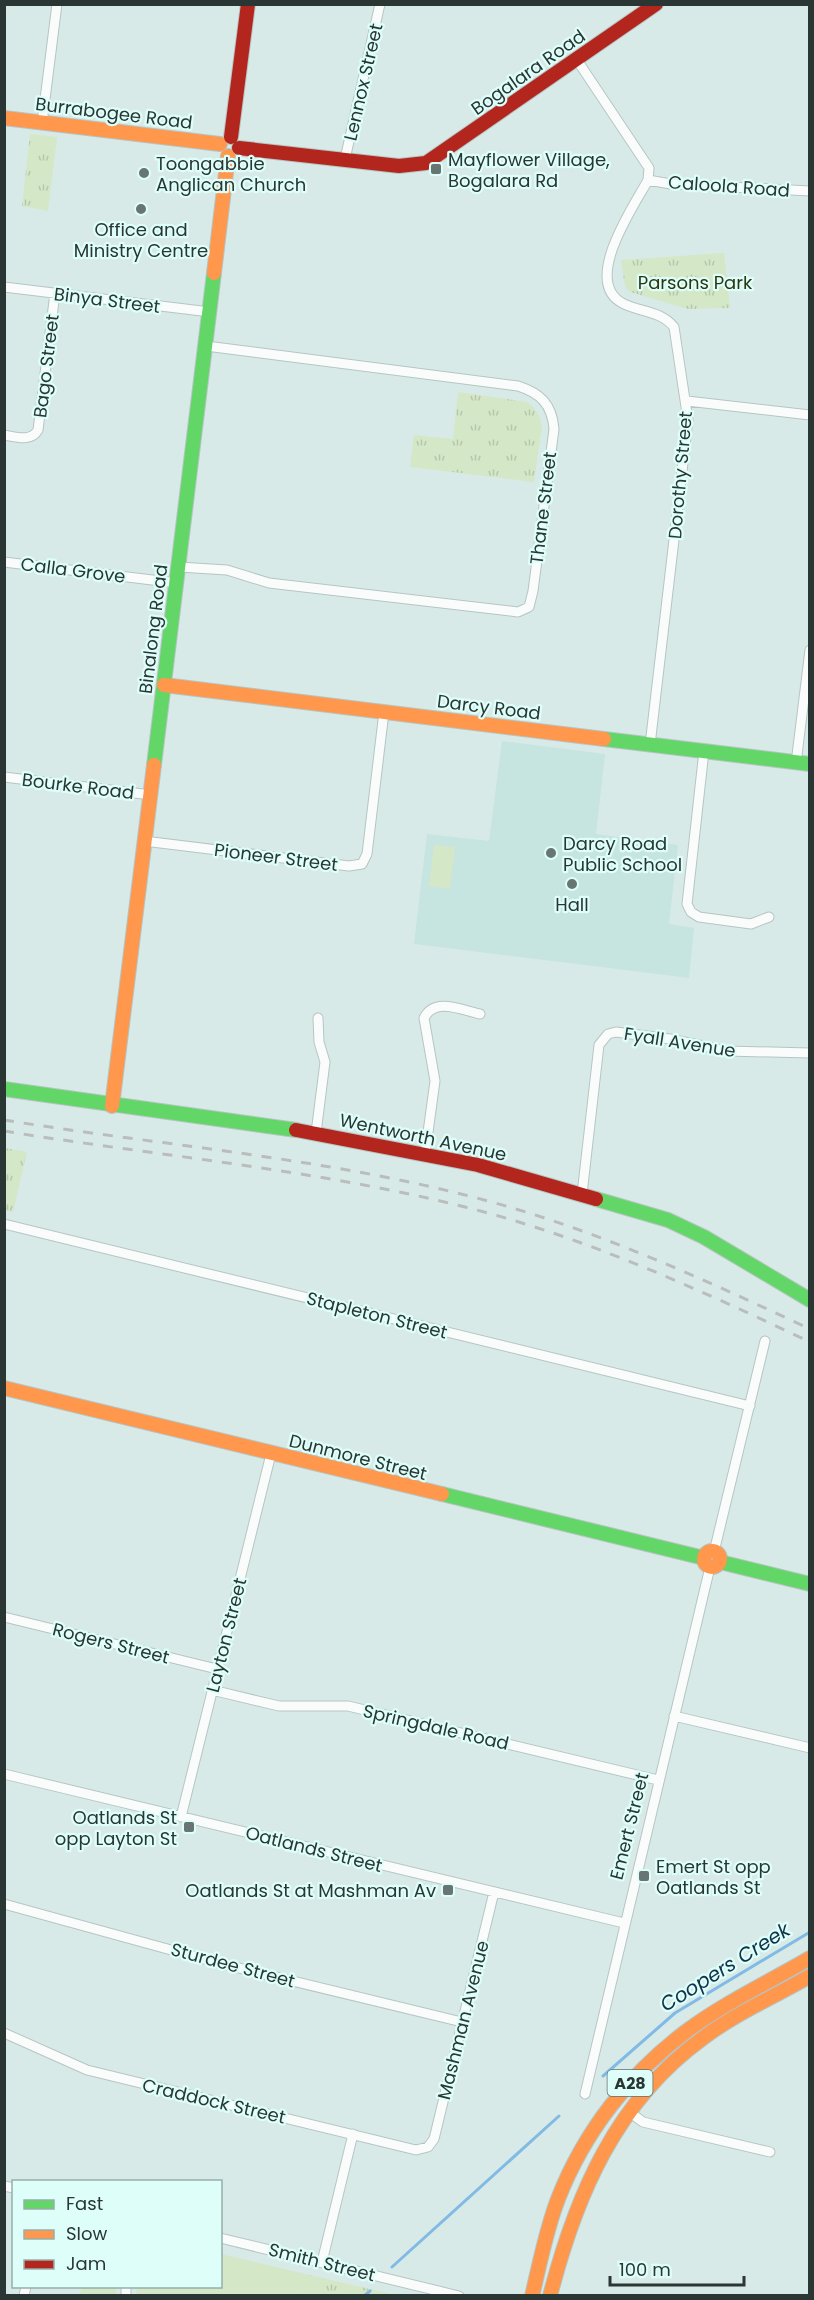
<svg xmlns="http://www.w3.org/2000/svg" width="814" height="2300" viewBox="0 0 814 2300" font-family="Poppins,sans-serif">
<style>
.built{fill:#c6e4e0}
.grass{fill:url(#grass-tufts)}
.pitch{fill:#d4e7c7}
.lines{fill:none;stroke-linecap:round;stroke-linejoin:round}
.stream{stroke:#80bae5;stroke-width:3}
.street-casing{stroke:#b6c5c3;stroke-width:11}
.fast-casing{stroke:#b6c5c3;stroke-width:16}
.slow-casing{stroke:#b6c5c3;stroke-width:16}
.jam-casing{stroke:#b6c5c3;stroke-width:16}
.street{stroke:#f9fcfb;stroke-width:9}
.fast{stroke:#63d668;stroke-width:14}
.slow{stroke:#ff974d;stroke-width:14}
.jam{stroke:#b3261e;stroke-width:14}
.rail{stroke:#b9bdbc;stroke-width:3;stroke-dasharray:10 10;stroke-linecap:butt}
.poi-dot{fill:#677573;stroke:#defff9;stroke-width:2}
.labels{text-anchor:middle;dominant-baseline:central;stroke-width:4.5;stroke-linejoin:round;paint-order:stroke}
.shield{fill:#defff9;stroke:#60726f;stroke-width:1.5}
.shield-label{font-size:16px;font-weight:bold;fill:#2a3634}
.street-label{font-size:18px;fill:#2a3634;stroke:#defff9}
.poi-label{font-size:18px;fill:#2a3634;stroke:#defff9;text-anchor:start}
.park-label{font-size:18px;fill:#2c3611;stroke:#defff9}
.water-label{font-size:20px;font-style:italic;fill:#12324c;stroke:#defff9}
</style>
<defs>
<pattern id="grass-tufts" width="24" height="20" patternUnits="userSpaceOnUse" patternTransform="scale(1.5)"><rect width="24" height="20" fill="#d4e7c7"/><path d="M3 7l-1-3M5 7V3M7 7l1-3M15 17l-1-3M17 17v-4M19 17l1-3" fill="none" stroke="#b6c7ac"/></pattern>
</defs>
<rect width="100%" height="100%" fill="#d8eae7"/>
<!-- built -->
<path class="built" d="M502,741L605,754L596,834L678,845L669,924L694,928L689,978L414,944L427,834L489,841Z"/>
<!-- grass -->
<path class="grass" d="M30,134L57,137L48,211L22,206Z
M724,253L730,308L688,309L630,292L625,287L621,260Z
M458,392L527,402C536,409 540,414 542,426L534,482L410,467L414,435L453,439Z
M5,1148L27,1152L13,1212L5,1210Z
M305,2274L395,2295L299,2296Z"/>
<!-- pitch -->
<path class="pitch" d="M434,845L455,847L450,889L429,886Z
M221,2254L305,2274L299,2295H136L137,2287L220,2286Z
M82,2287H116V2295H79Z"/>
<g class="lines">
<!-- stream -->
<path class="stream" d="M603,2076L675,2013L810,1932
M392,2267L559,2116
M364,2296L370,2291"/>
<!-- street casing -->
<g class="street-casing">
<path id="street" d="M577,60L649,168L648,180C634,206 580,283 624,304C641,312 661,311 674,327L688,420L650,745
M42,123L57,4
M345,159L380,4
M648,180L671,184L810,191
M4,287L210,312
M687,401L810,415
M4,435C17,437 31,442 38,430L55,293
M4,562L177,583
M179,567L227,570L269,583L518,612L529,607L533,591L554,429C552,404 540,393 518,386L206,346
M704,751L687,904L691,912L699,917L751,924L769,917
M796,763L810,650
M4,777L151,795
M144,841L349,866L362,864L367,854L384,712
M316,1133L325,1062L319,1042L318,1018
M425,1154L435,1081L424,1018C435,997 461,1010 480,1014
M582,1194L599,1045L608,1034L616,1032L670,1039L727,1051L810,1053
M4,1224L750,1406
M714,1552L765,1341
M4,1617L217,1669
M212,1690L279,1706H348L658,1780
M674,1716L810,1748
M4,1774L624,1923
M181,1817L271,1454
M4,1904L222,1964L462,2022
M4,2033L87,2070L416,2150L428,2147L434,2139L494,1892
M585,2094L710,1567
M628,2111L643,2122L770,2152
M4,2186L14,2188
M220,2238L459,2296
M322,2262L353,2134
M24,2296L26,2286
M126,2296V2286"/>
</g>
<!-- fast casing -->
<g class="fast-casing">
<path id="fast" d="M604,739L810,764
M154,765L214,273
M4,1089L296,1130
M596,1199L668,1220L704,1237L810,1300
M442,1494L704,1558
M720,1562L810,1584"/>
</g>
<!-- slow casing -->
<g class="slow-casing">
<path id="slow" d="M4,118L220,144
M214,273L228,156
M164,685L604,739
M112,1106L154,765
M4,1388L442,1494
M704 1559a8 8 0 1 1 16 0a8 8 0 1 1-16 0Z
M532,2296C540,2263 546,2230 558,2199C584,2132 630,2073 688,2030C726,2002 769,1982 810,1958
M550,2296C576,2195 616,2101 703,2038C736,2013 774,1997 810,1976"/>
</g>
<!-- jam casing -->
<g class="jam-casing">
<path id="jam" d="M231,137L248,4
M239,148L399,166L426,163L656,4
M296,1130L478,1165L596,1199"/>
</g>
<!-- street -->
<use href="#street" class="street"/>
<!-- fast -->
<use href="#fast" class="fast"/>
<!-- slow -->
<use href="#slow" class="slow"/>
<!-- jam -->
<use href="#jam" class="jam"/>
<!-- rail -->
<path class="rail" d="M4,1120C159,1145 317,1157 469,1196C588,1226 699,1277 810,1329
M4,1131C158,1156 314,1169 465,1207C585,1237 698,1289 810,1342"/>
</g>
<!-- markers -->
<g class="poi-dot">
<rect x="430" y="163" width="12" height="12" rx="3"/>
<circle cx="144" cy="173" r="6"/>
<circle cx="141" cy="209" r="6"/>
<circle cx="551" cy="853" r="6"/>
<circle cx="572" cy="884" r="6"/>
<rect x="183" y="1821" width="12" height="12" rx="3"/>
<rect x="638" y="1870" width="12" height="12" rx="3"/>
<rect x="442" y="1884" width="12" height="12" rx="3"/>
</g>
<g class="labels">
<!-- shield labels -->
<rect class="shield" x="607.5" y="2070" width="45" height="26" rx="4.5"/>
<g class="shield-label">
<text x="630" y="2083">A28</text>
</g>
<!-- street labels -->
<g class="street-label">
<text transform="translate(528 72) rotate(-35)">Bogalara Road</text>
<text transform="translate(363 82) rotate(-77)">Lennox Street</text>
<text transform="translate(114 113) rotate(7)">Burrabogee Road</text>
<text transform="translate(729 186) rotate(4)">Caloola Road</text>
<text transform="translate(107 300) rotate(7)">Binya Street</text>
<text transform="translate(46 366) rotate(-83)">Bago Street</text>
<text transform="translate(680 475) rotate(-85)">Dorothy Street</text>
<text transform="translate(543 508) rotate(-83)">Thane Street</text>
<text transform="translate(73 570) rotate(7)">Calla Grove</text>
<text transform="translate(153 629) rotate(-83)">Binalong Road</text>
<text transform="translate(489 707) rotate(7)">Darcy Road</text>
<text transform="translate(78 786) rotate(7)">Bourke Road</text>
<text transform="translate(276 857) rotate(7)">Pioneer Street</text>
<text transform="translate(680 1042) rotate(9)">Fyall Avenue</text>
<text transform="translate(423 1137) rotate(12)">Wentworth Avenue</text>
<text transform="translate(377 1315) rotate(14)">Stapleton Street</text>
<text transform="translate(358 1457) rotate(14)">Dunmore Street</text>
<text transform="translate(226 1635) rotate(-76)">Layton Street</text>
<text transform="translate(111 1643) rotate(14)">Rogers Street</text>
<text transform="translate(436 1727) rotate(13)">Springdale Road</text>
<text transform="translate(629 1826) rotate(-76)">Emert Street</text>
<text transform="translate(314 1849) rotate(14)">Oatlands Street</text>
<text transform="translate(233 1965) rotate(15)">Sturdee Street</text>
<text transform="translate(463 2020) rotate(-76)">Mashman Avenue</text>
<text transform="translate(214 2101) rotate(13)">Craddock Street</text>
<text transform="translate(322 2262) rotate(14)">Smith Street</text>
</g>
<!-- poi labels -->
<g class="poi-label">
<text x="448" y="159">Mayflower Village,<tspan x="448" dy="21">Bogalara Rd</tspan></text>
<text x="156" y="163">Toongabbie<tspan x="156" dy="21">Anglican Church</tspan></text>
<text x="141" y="229" text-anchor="middle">Office and<tspan x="141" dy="21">Ministry Centre</tspan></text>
<text x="563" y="843">Darcy Road<tspan x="563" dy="21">Public School</tspan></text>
<text x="572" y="904" text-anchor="middle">Hall</text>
<text x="177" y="1817" text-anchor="end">Oatlands St<tspan x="177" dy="21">opp Layton St</tspan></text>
<text x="656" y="1866">Emert St opp<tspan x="656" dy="21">Oatlands St</tspan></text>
<text x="436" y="1890" text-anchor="end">Oatlands St at Mashman Av</text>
</g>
<!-- park labels -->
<g class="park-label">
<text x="695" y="282">Parsons Park</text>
</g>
<!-- water labels -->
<g class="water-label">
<text transform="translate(725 1967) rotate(-32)">Coopers Creek</text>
</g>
</g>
<!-- border -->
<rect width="814" height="2300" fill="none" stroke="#2a3634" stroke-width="12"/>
<!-- legend -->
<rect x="12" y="2180" width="210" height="108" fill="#defff9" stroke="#96afaa" stroke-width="1.5"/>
<rect x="24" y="2200" width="30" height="9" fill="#63d668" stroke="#96afaa" stroke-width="1.5"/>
<text x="66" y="2210" font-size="18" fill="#2a3634">Fast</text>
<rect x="24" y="2230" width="30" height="9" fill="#ff974d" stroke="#96afaa" stroke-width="1.5"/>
<text x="66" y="2240" font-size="18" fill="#2a3634">Slow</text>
<rect x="24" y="2260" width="30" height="9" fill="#b3261e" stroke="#96afaa" stroke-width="1.5"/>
<text x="66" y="2270" font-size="18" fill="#2a3634">Jam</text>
<!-- scale -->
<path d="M610 2276v9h134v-9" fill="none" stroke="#2a3634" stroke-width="3"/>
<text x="619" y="2276" font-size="18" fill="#2a3634" stroke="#defff9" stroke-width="4.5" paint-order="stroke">100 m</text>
</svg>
